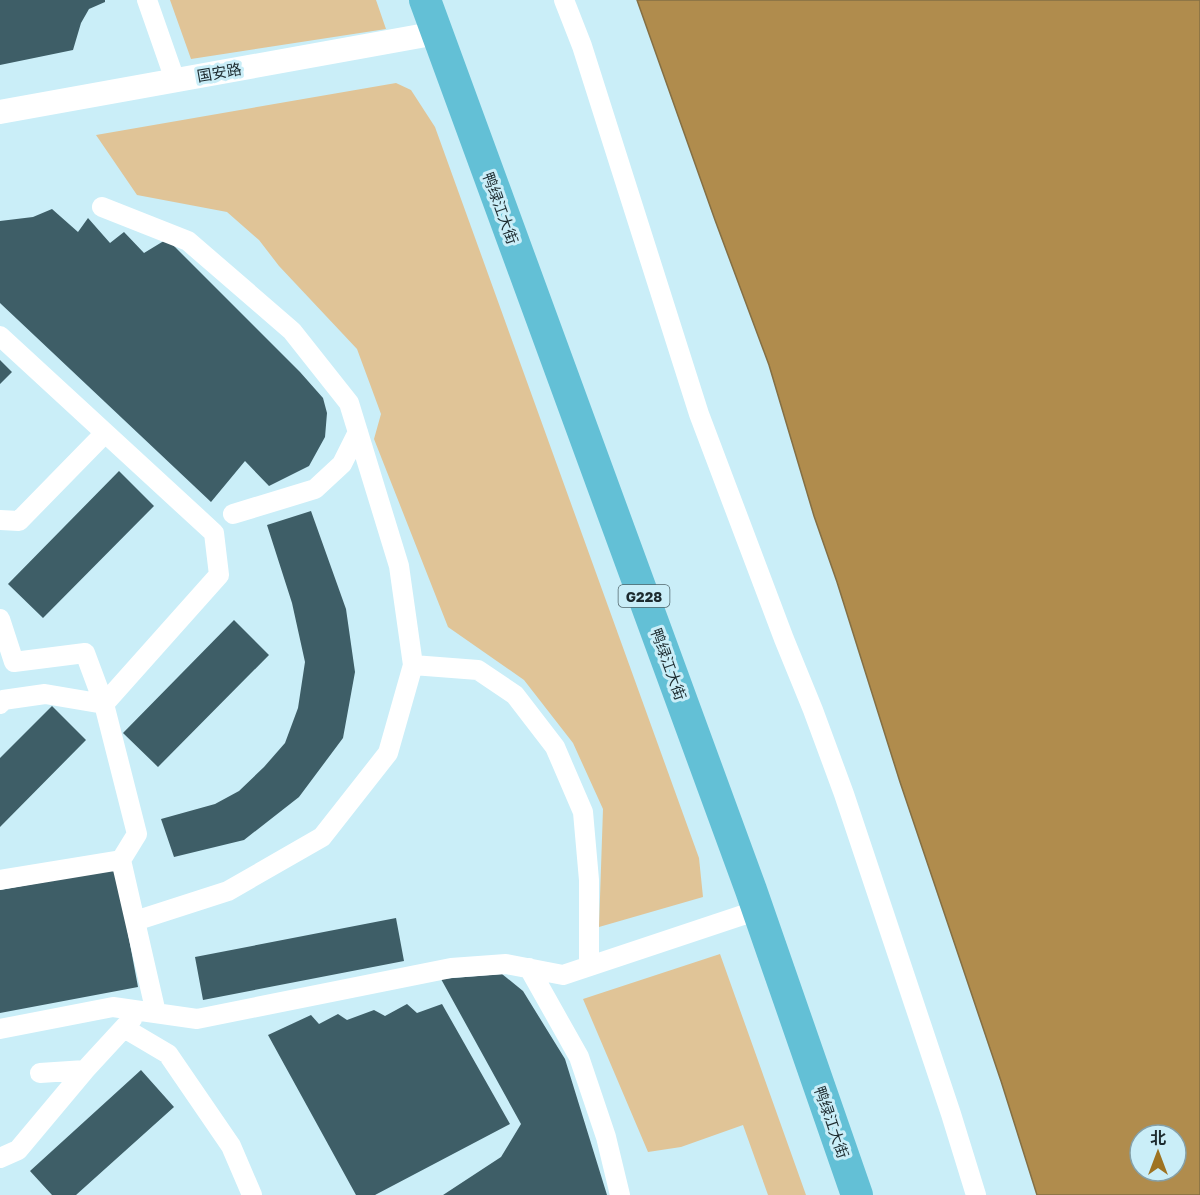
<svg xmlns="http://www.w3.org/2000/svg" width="1200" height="1195" viewBox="0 0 1200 1195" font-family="'Golos Text','Noto Sans SC',sans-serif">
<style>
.green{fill:#e0c497}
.water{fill:#b08c4d;stroke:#846f44;stroke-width:1.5;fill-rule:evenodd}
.building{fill:#3e5e67}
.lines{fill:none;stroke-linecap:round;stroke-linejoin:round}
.minor{stroke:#fff;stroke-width:20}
.tertiary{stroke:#fff;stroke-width:24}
.trunk{stroke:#63c0d6;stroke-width:32}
.labels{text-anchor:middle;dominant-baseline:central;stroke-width:6;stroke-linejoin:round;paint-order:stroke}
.shield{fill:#caeef8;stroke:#51666b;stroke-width:1.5}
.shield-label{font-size:14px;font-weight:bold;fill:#1d2b2f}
.street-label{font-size:15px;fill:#1d2b2f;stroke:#caeef8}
</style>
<rect width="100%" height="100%" fill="#caeef8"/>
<!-- green -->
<path class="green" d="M170,0H376L386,29L191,59Z
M396,83L411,90L435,127L699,858L703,897L599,927L603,809L573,743L524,680L448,627L374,439L381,414L357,349L279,266L259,240L227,212L137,195L96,135Z
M720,954L806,1195H768L743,1125L681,1147L648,1152L583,999Z"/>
<!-- water -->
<path class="water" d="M637,0H1200V1195H1037L1001,1081L900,782L837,582L814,516L769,365L715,220ZM1140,1135H1176V1171H1140Z"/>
<!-- building -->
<path class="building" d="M0,0H105V2L89,9L81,23L73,50L0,65Z
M52,209L78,232L88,218L110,243L124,232L144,253L167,239L300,372L323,398L327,413L325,437L309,466L269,486L245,461L211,502L0,303V221L33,217Z
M0,360L12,372L0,384Z
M119,471L154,506L43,618L8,584Z
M311,511L346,609L355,672L343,738L299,797L244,840L174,857L161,819L215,804L239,791L264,767L285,743L298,708L305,662L292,603L267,525Z
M234,620L269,655L158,767L123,733Z
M52,706L86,740L0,827V758Z
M116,869L138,987L0,1013V890Z
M396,918L404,961L203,1000L195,957Z
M502,974L523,991L565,1059L607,1195H443L501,1157L521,1124L441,979Z
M407,1004L417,1013L442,1004L510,1124L375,1195H356L268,1035L311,1015L319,1024L338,1014L347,1020L374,1010L385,1016Z
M141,1070L174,1107L76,1195H52L30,1171Z"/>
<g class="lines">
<!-- minor -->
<path class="minor" d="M147,0L175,80
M564,0L582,46L699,414L784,639L813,710L844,794L951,1114L976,1195
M102,207L188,241L292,331L349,403L399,566L413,665L388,753L322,837L228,891L135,921
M0,336L214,533L219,575L104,704L137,834L121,860
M233,514L315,489L342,464L358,432
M0,520L19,521L105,433
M0,619L14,662L85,653L104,704L45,694L3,700L0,704
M413,665L478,670L515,695L555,747L583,812L589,880V966
M0,880L121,860L156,1013
M529,968L579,1057L606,1137L620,1195
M124,1028L168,1054L231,1146L252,1195
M0,1029L113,1007L197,1019L451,968L506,964L563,975L758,910
M40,1073L85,1070L132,1019
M0,1158L18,1150L85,1070"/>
<!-- tertiary -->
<path class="tertiary" d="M0,112L437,33"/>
<!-- trunk -->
<path class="trunk" d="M425,0L751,890L857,1195"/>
</g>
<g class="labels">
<!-- shield labels -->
<rect class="shield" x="618.5" y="585" width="51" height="22" rx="4.5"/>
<g class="shield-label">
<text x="644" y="596">G228</text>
</g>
<!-- street labels -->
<g class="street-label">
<text transform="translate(219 72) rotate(-10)">国安路</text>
<text transform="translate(501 208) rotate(70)">鸭绿江大街</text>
<text transform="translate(669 664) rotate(70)">鸭绿江大街</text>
<text transform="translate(832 1122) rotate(71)">鸭绿江大街</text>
</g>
</g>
<!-- north arrow -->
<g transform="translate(1158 1153)"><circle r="28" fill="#caeef8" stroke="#85a0a8" stroke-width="1.5"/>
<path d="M0-4.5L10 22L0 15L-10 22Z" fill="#9e7322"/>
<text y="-9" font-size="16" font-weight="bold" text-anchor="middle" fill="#1d2b2f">北</text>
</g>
</svg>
